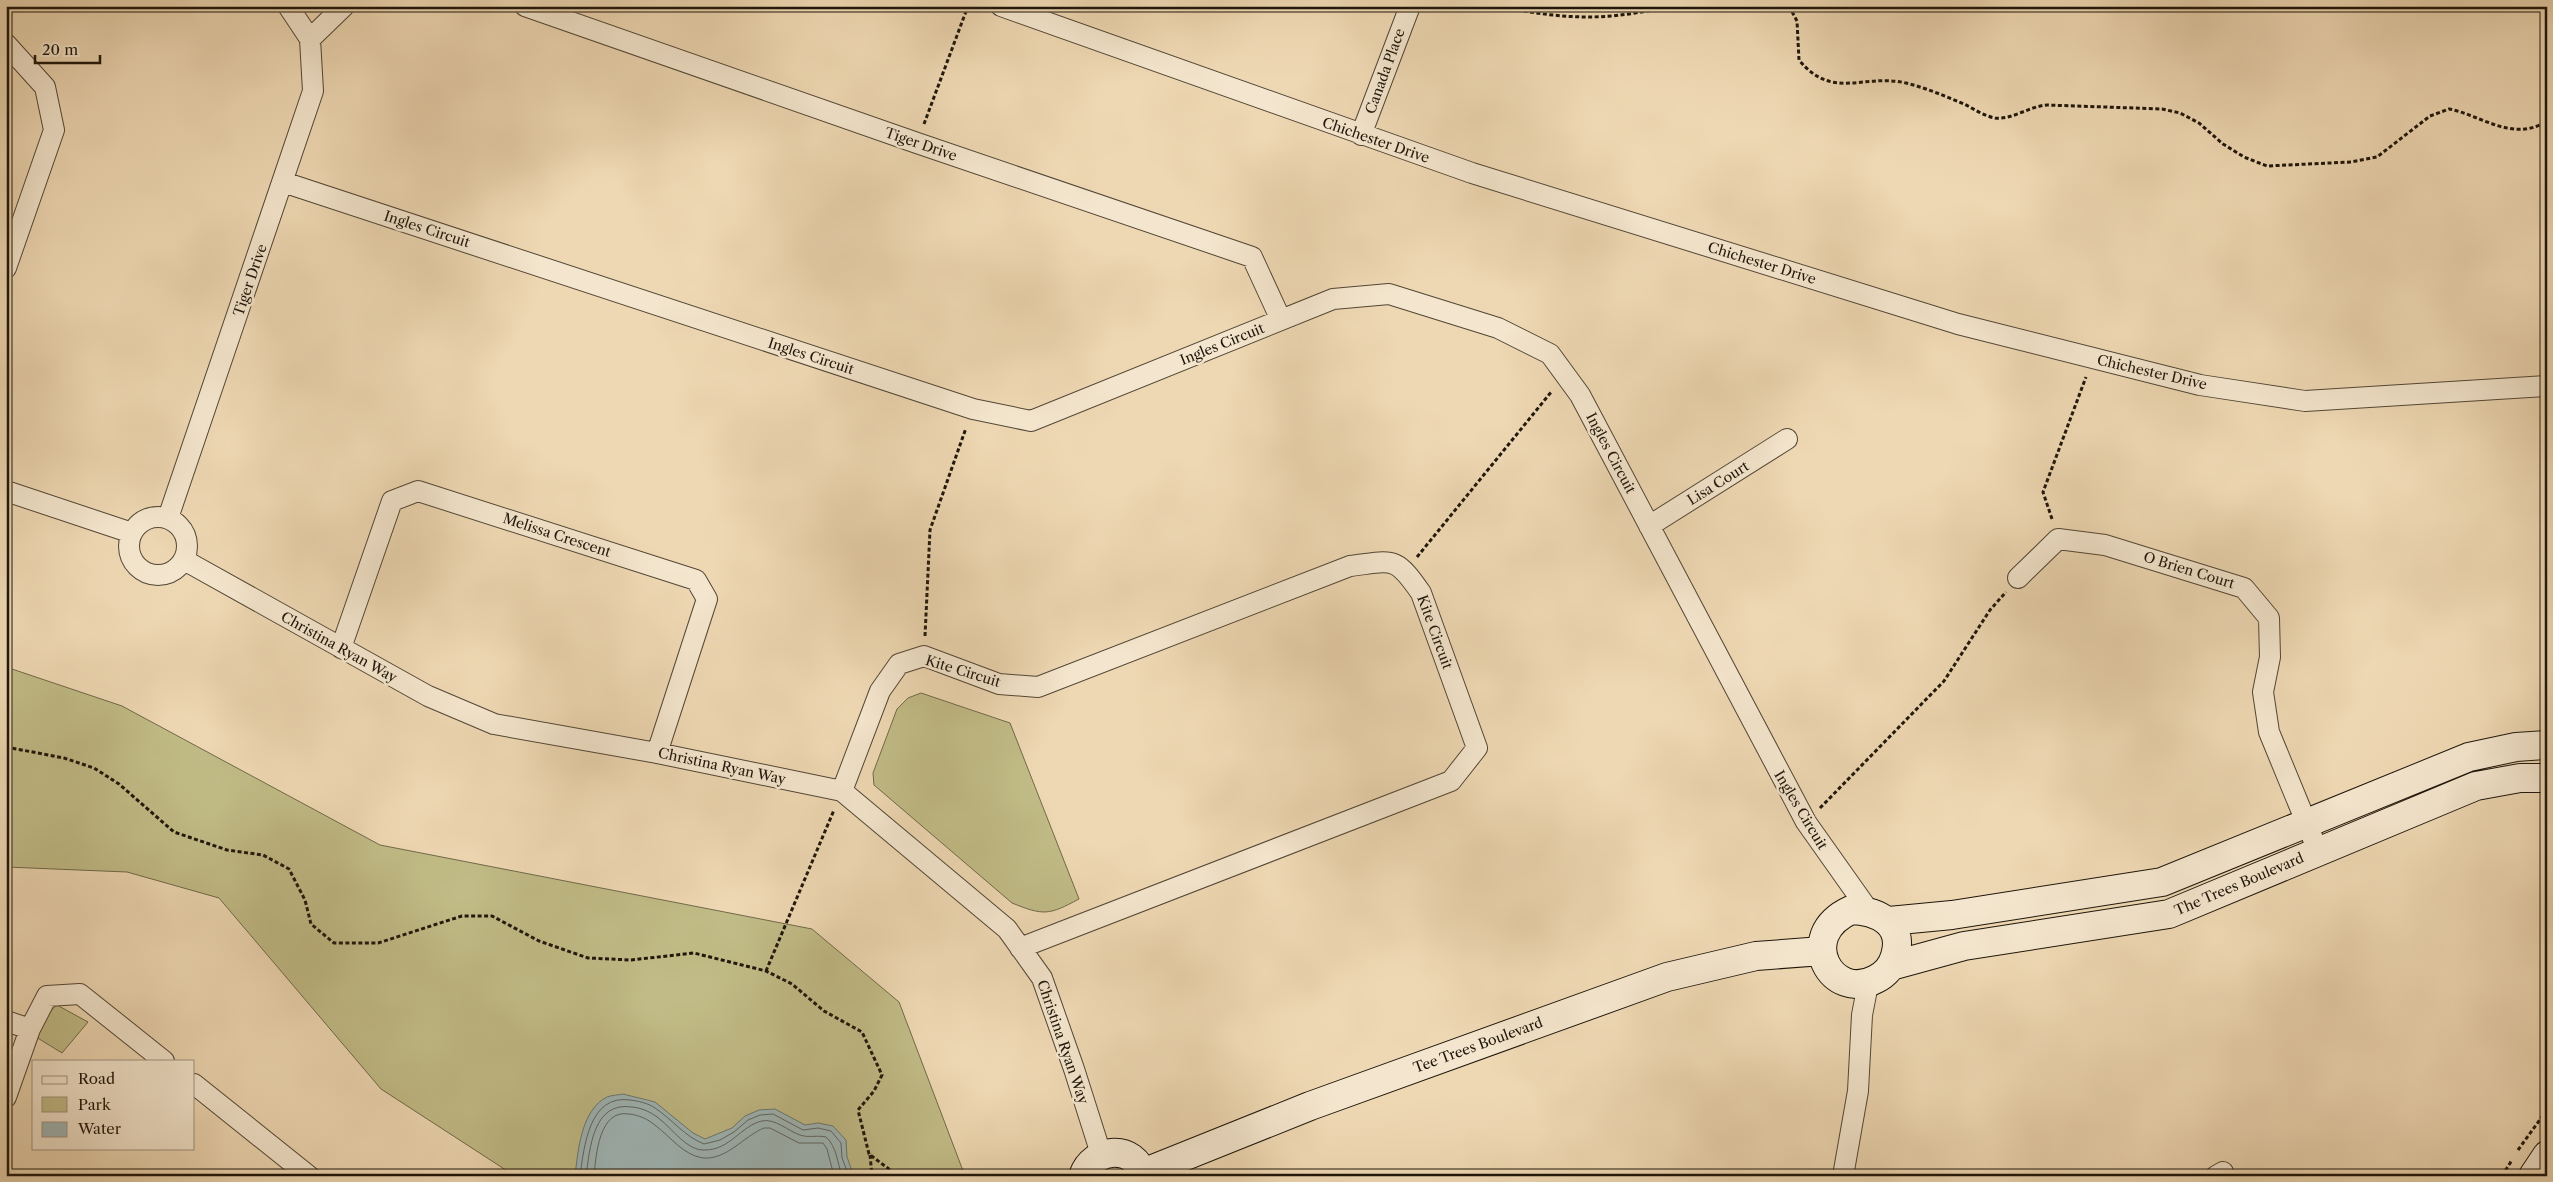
<svg xmlns="http://www.w3.org/2000/svg" width="2553" height="1182" viewBox="0 0 2553 1182" font-family="'Libre Caslon Text',serif">
<style>
.green{fill:#c1bc87;stroke:#706949}
.water{fill:#9fb7b8;stroke:#6b7773}
.lines{fill:none;stroke-linecap:round;stroke-linejoin:round}
.shore{stroke:#5e6662;stroke-width:1}
.street-casing{stroke:#524635;stroke-width:22}
.secondary-casing{stroke:#1e160b;stroke-width:30}
.path{stroke:#1e160b;stroke-width:3;stroke-dasharray:4 2.5;stroke-linecap:butt}
.street{stroke:#f4e6ce;stroke-width:20}
.secondary{stroke:#f4e6ce;stroke-width:28}
.labels{text-anchor:middle;dominant-baseline:central;stroke-width:5;stroke-linejoin:round;paint-order:stroke}
.street-label{font-size:14px;fill:#1e160b;stroke:#f4e6ce}
</style>
<rect width="100%" height="100%" fill="#eed8b3"/>
<filter id="stains"><feTurbulence type="fractalNoise" baseFrequency=".004" numOctaves="4"/><feColorMatrix values="0 0 0 0 .2 0 0 0 0 .09 0 0 0 0 .02 0 0 0 .5 -.17"/></filter>
<radialGradient id="worn" r=".72"><stop offset=".6" stop-color="#630" stop-opacity="0"/><stop offset="1" stop-color="#630" stop-opacity=".3"/></radialGradient>
<!-- green -->
<path class="green" d="M6,667L122,706L380,845L812,929L899,1002L965,1176H515L381,1089L219,898L127,872L6,867Z
M921,693L1010,723L1079,899C1049,915 1044,916 1012,903L874,785L873,773L897,709L908,698Z
M57,1005L88,1022L62,1053L36,1037L48,1013Z"/>
<!-- water -->
<path class="water" d="M623,1094L655,1102L693,1133L705,1139L732,1128L745,1116L759,1110L775,1109L805,1125L818,1123L833,1126L846,1140L847,1157L854,1176H575C578,1151 581,1110 607,1097C612,1095 619,1095 623,1094Z"/>
<g class="lines">
<!-- shore -->
<path class="shore" d="M580,1176C584,1147 589,1094 630,1100C638,1101 648,1103 655,1108C673,1120 684,1136 704,1144L720,1140L734,1132L748,1120L760,1115L773,1114L803,1130L818,1128L831,1131L841,1143L842,1158L849,1176
M586,1176C590,1148 593,1101 632,1107C643,1108 653,1113 662,1121C674,1131 688,1151 705,1150C730,1150 742,1125 762,1121C775,1118 788,1131 800,1135C808,1138 818,1135 826,1137C837,1147 837,1162 842,1176
M594,1176C596,1155 599,1109 629,1114C639,1115 648,1119 656,1126C671,1137 683,1155 703,1158C727,1160 744,1136 764,1128H770L799,1143H823L827,1149L834,1176"/>
<!-- street casing -->
<g class="street-casing">
<path id="street" d="M525,6L917,143L1252,257L1281,320
M1001,6L1472,173L1958,324L2200,385L2305,401L2547,386
M310,39L344,6
M6,44L45,87L54,130L6,268
M1361,135L1410,6
M283,182L973,409L1031,421L1333,299L1389,294L1498,328L1550,354L1580,395L1806,822L1869,911
M6,491L132,533
M129 546a29 29 0 1 1 58 0a29 29 0 1 1-58 0Z
M168,518L313,91L310,39L288,6
M1649,526L1787,439
M184,560L428,696L494,724L657,753L842,791L1007,929L1042,978L1074,1069L1101,1154
M2018,578L2058,539L2105,545L2244,588L2269,618L2270,657L2263,692L2269,732L2318,851
M341,648L392,501L418,491L696,580L707,599L657,753
M842,791L880,691L899,664L924,656L999,684L1038,687L1350,566C1393,561 1395,555 1421,593L1477,748L1451,781L1020,948
M6,1021L30,1029
M194,1084L309,1176
M6,1097L30,1029L47,996L80,994L164,1061
M1843,1176L1858,1091L1862,1015L1868,984
M2216,1176L2223,1172"/>
</g>
<!-- secondary casing -->
<g class="secondary-casing">
<path id="secondary" d="M1851,910C1877,911 1905,923 1895,956C1892,967 1886,974 1876,979C1832,1003 1794,936 1851,910Z
M1889,921L1952,915L2162,882L2469,757L2516,747L2547,745
M1891,966L1964,946L2169,914L2476,786L2520,778H2547
M1143,1173L1310,1106L1667,977L1756,956L1822,951
M1083,1176C1093,1147 1135,1143 1143,1176
M2533,1176L2547,1155"/>
</g>
<!-- path -->
<path class="path" d="M1498,6C1546,16 1587,21 1635,13C1646,11 1655,11 1665,6
M1789,6L1797,21L1799,60C1833,101 1862,73 1906,83C1926,88 1945,96 1964,104C1974,109 1984,116 1995,118C2012,120 2030,106 2047,105L2162,109L2180,113L2199,123L2223,144L2244,157L2267,166L2351,162L2377,157L2430,116L2449,109C2481,115 2513,143 2547,121
M924,124L968,6
M2052,519L2043,492L2086,377
M1417,557L1552,391
M925,636L930,530L966,428
M6,747L64,758L94,768L119,784L174,832L227,850L263,855L289,869L305,900L311,924L334,943H378L462,916H492L539,941L588,958L631,960L694,953L766,971L792,984L824,1011L862,1032L882,1075L874,1091L858,1110L869,1154L898,1176
M1820,808L1944,681L1990,610L2006,592
M766,971L834,810
M2518,1150L2547,1110
M870,1155L872,1176
M2502,1176L2512,1160"/>
<!-- street -->
<use href="#street" class="street"/>
<!-- secondary -->
<use href="#secondary" class="secondary"/>
</g>
<g class="labels">
<!-- street labels -->
<g class="street-label">
<text transform="translate(1385 71) rotate(-70)">Canada Place</text>
<text transform="translate(1376 140) rotate(19)">Chichester Drive</text>
<text transform="translate(921 144) rotate(19)">Tiger Drive</text>
<text transform="translate(427 229) rotate(18)">Ingles Circuit</text>
<text transform="translate(1762 263) rotate(17)">Chichester Drive</text>
<text transform="translate(250 280) rotate(-71)">Tiger Drive</text>
<text transform="translate(1222 344) rotate(-22)">Ingles Circuit</text>
<text transform="translate(811 356) rotate(18)">Ingles Circuit</text>
<text transform="translate(2152 372) rotate(13)">Chichester Drive</text>
<text transform="translate(1611 453) rotate(62)">Ingles Circuit</text>
<text transform="translate(1718 483) rotate(-32)">Lisa Court</text>
<text transform="translate(557 535) rotate(18)">Melissa Crescent</text>
<text transform="translate(2189 570) rotate(17)">O Brien Court</text>
<text transform="translate(1435 632) rotate(70)">Kite Circuit</text>
<text transform="translate(339 647) rotate(29)">Christina Ryan Way</text>
<text transform="translate(963 671) rotate(17)">Kite Circuit</text>
<text transform="translate(722 766) rotate(12)">Christina Ryan Way</text>
<text transform="translate(1801 810) rotate(59)">Ingles Circuit</text>
<text transform="translate(2239 884) rotate(-23)">The Trees Boulevard</text>
<text transform="translate(1063 1042) rotate(71)">Christina Ryan Way</text>
<text transform="translate(1478 1045) rotate(-20)">Tee Trees Boulevard</text>
</g>
</g>
<!-- margin -->
<rect width="2553" height="1182" fill="none" stroke="#eed8b3" stroke-width="25"/>
<rect x="8" y="8" width="2538" height="1167" fill="none" stroke="#1e160b" stroke-width="2.5"/>
<rect x="12" y="12" width="2528" height="1157" fill="none" stroke="#1e160b"/>
<!-- legend -->
<rect x="32" y="1060" width="162" height="90" fill="#f4e6ce" stroke="#9e9380"/>
<rect x="42" y="1076" width="25" height="8" fill="#f4e6ce" stroke="#9e9380"/>
<text x="78" y="1084" font-size="15" fill="#1e160b">Road</text>
<rect x="42" y="1097" width="25" height="15" fill="#c1bc87" stroke="#9e9380"/>
<text x="78" y="1110" font-size="15" fill="#1e160b">Park</text>
<rect x="42" y="1122" width="25" height="15" fill="#9fb7b8" stroke="#9e9380"/>
<text x="78" y="1134" font-size="15" fill="#1e160b">Water</text>
<!-- scale -->
<path d="M35 55v8h65v-8" fill="none" stroke="#1e160b" stroke-width="2.5"/>
<text x="42" y="55" font-size="15" fill="#1e160b" stroke="#f4e6ce" stroke-width="4" paint-order="stroke">20 m</text>
<rect width="100%" height="100%" filter="url(#stains)"/>
<rect width="100%" height="100%" fill="url(#worn)"/>
</svg>
